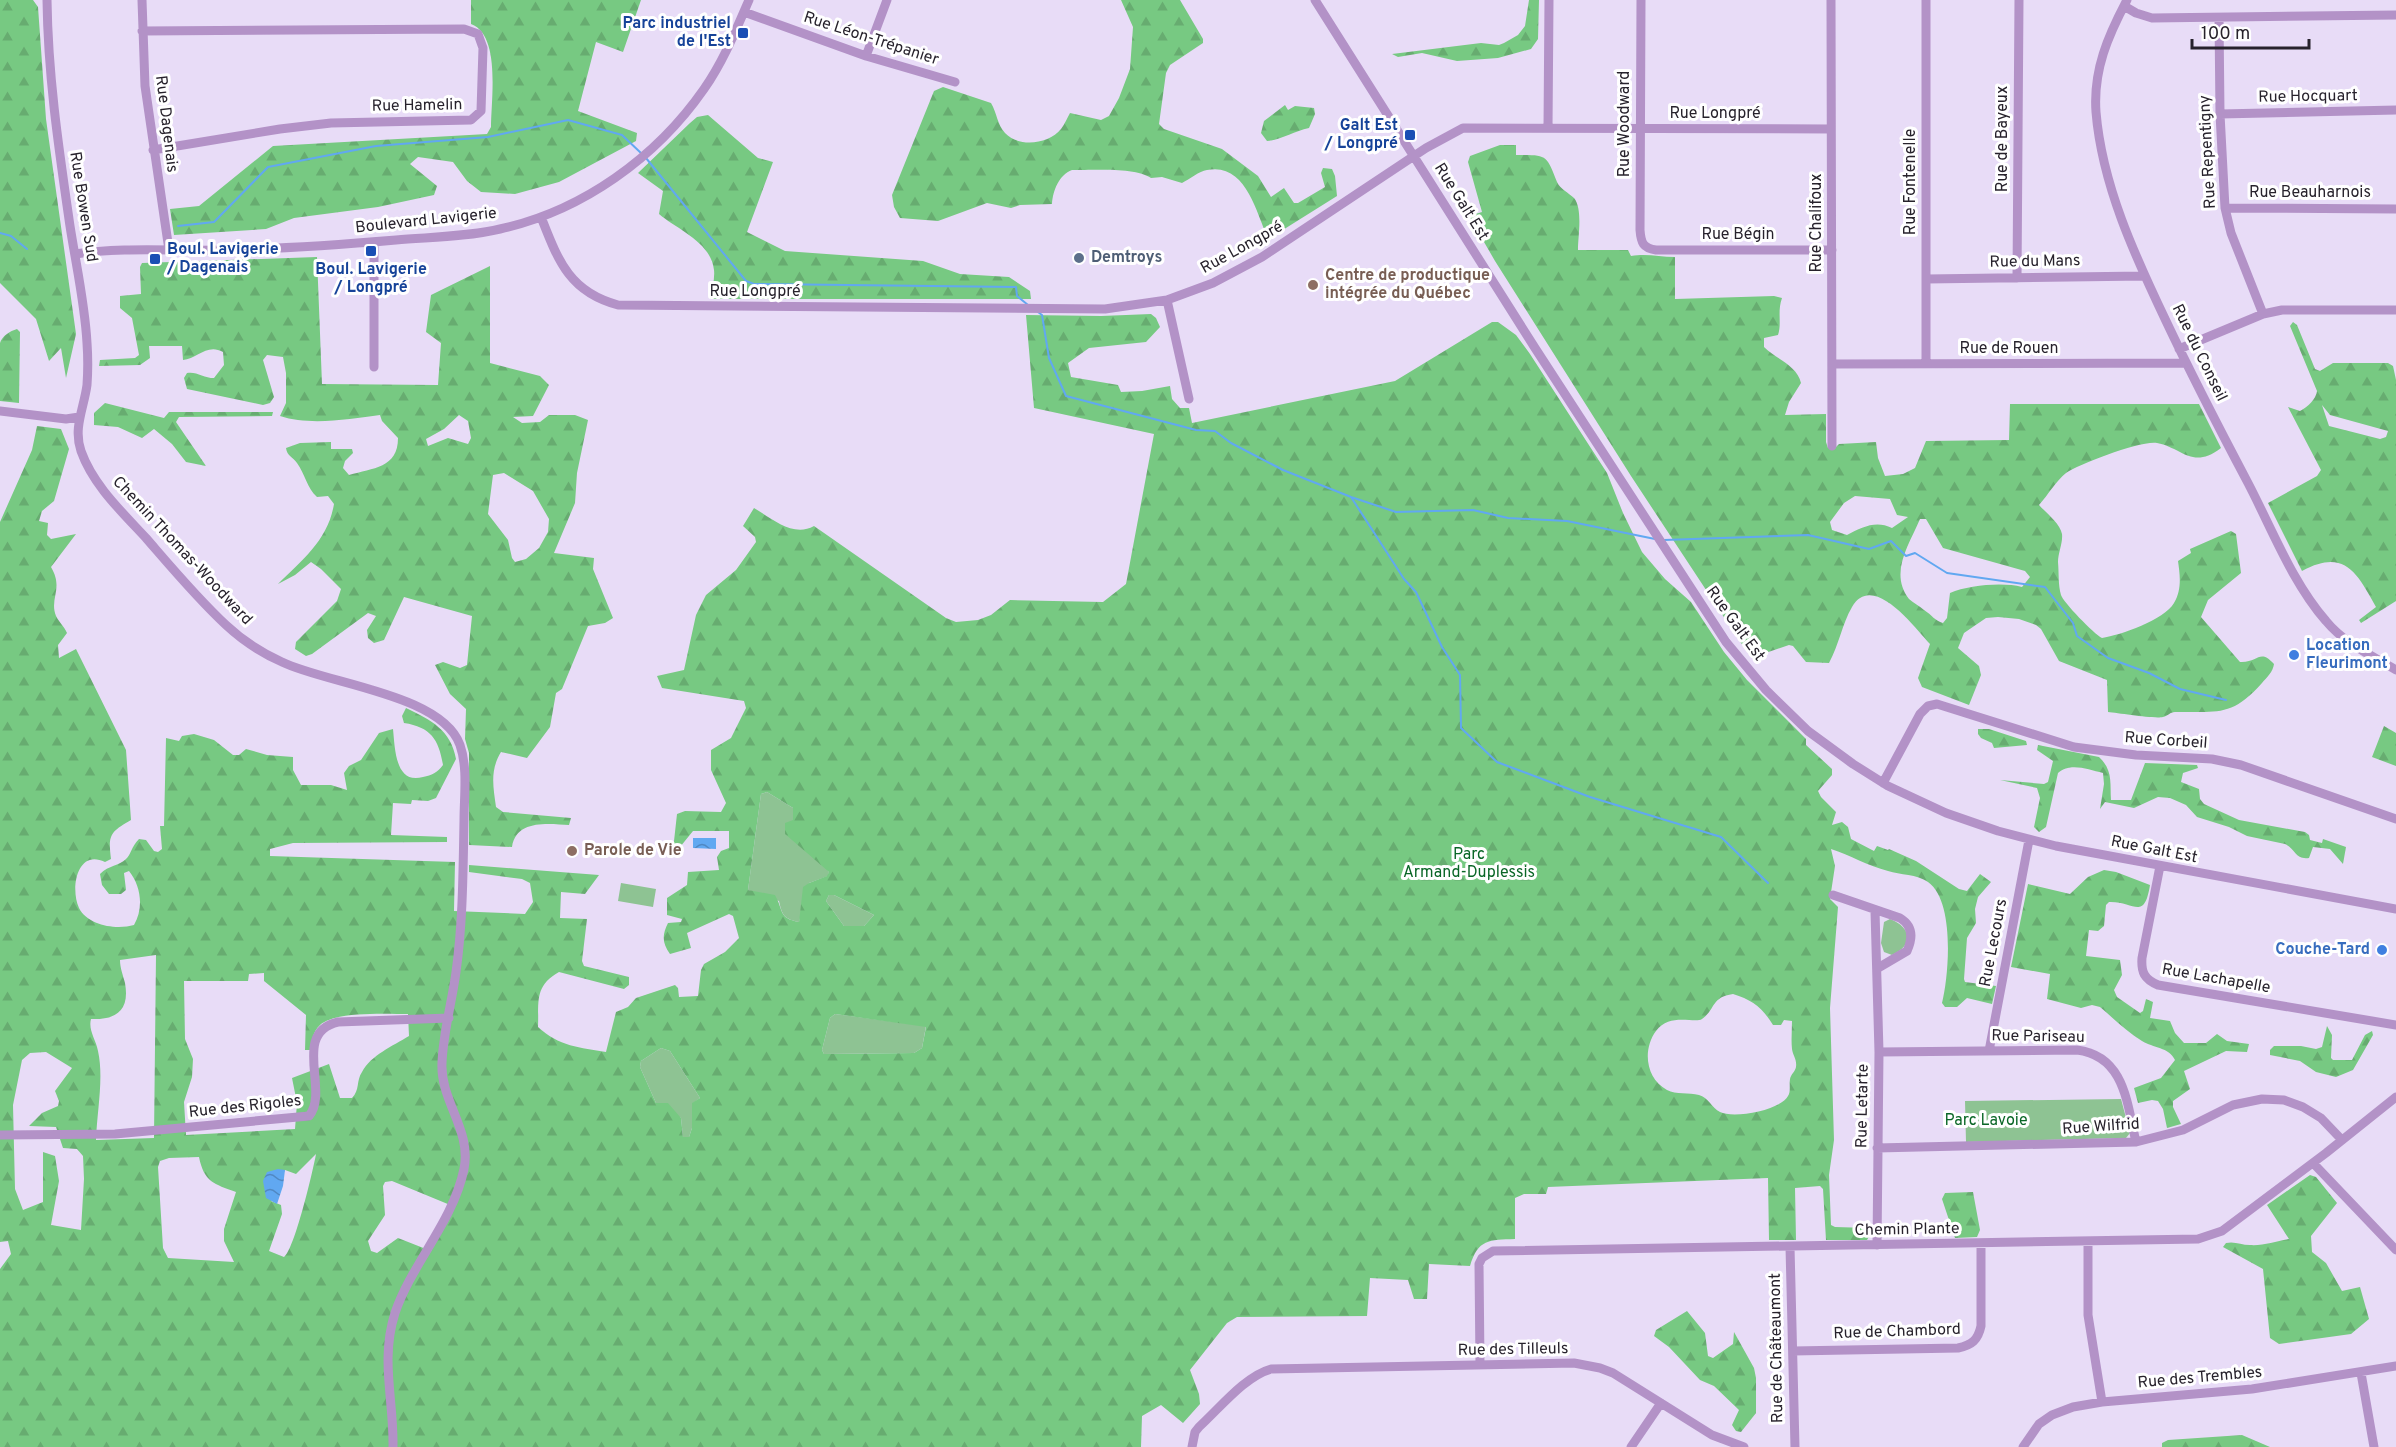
<svg xmlns="http://www.w3.org/2000/svg" width="2396" height="1447" viewBox="0 0 2396 1447" font-family="Overpass,sans-serif">
<style>
.green{fill:#8ec393}
.forest{fill:url(#forest-firs);fill-rule:evenodd}
.water{fill:url(#water-waves)}
.lines{fill:none;stroke-linecap:round;stroke-linejoin:round}
.stream{stroke:#61a8f1;stroke-width:2}
.minor{stroke:#b392c7;stroke-width:9}
.transit-dot{fill:#1a4fb4;stroke:#fff;stroke-width:2}
.service-dot{fill:#5c6f8a;stroke:#fff;stroke-width:2}
.education-dot{fill:#8d6e63;stroke:#fff;stroke-width:2}
.shop-dot{fill:#3f7fe0;stroke:#fff;stroke-width:2}
.labels{text-anchor:middle;dominant-baseline:central;stroke-width:6;stroke-linejoin:round;paint-order:stroke}
.transit-label{font-size:16px;font-weight:bold;fill:#164399;stroke:#fff;text-anchor:end}
.street-label{font-size:16px;fill:#27222c;stroke:#fff}
.service-label{font-size:16px;font-weight:bold;fill:#4e5e75;stroke:#fff;text-anchor:start}
.education-label{font-size:16px;font-weight:bold;fill:#785e54;stroke:#fff;text-anchor:start}
.shop-label{font-size:16px;font-weight:bold;fill:#366cbe;stroke:#fff;text-anchor:start}
.park-label{font-size:16px;fill:#096626;stroke:#fff}
</style>
<defs>
<pattern id="forest-firs" width="22" height="20" patternUnits="userSpaceOnUse" patternTransform="scale(1.5)"><rect width="22" height="20" fill="#77c982"/><path d="M5 1l3.5 6h-7zM16 11l3.5 6h-7z" fill="#67ac70"/></pattern>
<pattern id="water-waves" width="16" height="10" patternUnits="userSpaceOnUse" patternTransform="scale(1.5)"><rect width="16" height="10" fill="#61a8f1"/><path d="M0 5q4-4 8 0t8 0" fill="none" stroke="#5088c3"/></pattern>
</defs>
<rect width="100%" height="100%" fill="#e8dcf7"/>
<!-- green -->
<path class="green" d="M767,792L793,808V820L829,872L828,876L809,883L799,922C784,919 782,915 779,901L748,890L761,794Z
M621,883L656,889L653,907L618,901Z
M829,895H834L874,915L864,926H844L826,901Z
M1890,919C1911,927 1915,945 1892,955L1884,952L1881,943L1884,922Z
M835,1014L926,1026L922,1048L914,1053L824,1054L822,1050L830,1018Z
M661,1048L670,1051L700,1098L692,1104V1128L689,1137H683L681,1118L656,1103L640,1067L641,1061Z
M2121,1099L2130,1133L2126,1138L1966,1142L1965,1101Z"/>
<!-- forest -->
<path class="forest" d="M0,0H33L38,7L46,119L76,334L66,378L61,348L49,361L36,319L0,283Z
M471,0H641L623,52L596,42L578,111L637,133L636,141L559,182L515,194L481,192L467,181L453,162L418,157L410,164L437,186L434,195L378,207L294,218L266,229L174,235L170,209L199,206L273,146L487,134L491,127C491,100 501,35 471,24Z
M1121,0H1180L1203,39V43L1170,65L1166,73L1159,124L1164,129L1222,149L1258,176L1271,197L1284,188L1294,203H1298L1325,187L1321,173L1323,168L1332,169L1335,176L1337,196L1270,238L1267,236C1256,211 1245,162 1207,170C1199,171 1190,179 1182,183L1162,177L1151,178C1136,167 1092,170 1072,170C1059,175 1053,190 1052,204L1020,205L1011,208L987,203L938,221L900,218L894,207L892,195L934,91L943,87L991,103C997,113 997,124 1005,133C1019,148 1049,144 1061,129C1065,124 1067,118 1070,113L1101,120L1109,116L1119,98L1130,69L1133,27Z
M1529,0H1539L1538,39L1531,49L1498,58L1457,61L1422,53L1398,57L1392,54L1481,43L1499,45L1504,43L1518,35L1525,26Z
M1285,105L1288,110L1295,106L1314,108L1315,114L1309,128C1294,131 1281,140 1267,141L1261,133L1264,121Z
M708,115L758,158L773,162L747,232L785,251L923,261L960,274L1009,277L1030,291L1031,299H710C712,290 715,279 714,270C711,242 678,230 659,214L663,191L638,173L690,123L697,117Z
M1500,145H1516V155C1547,155 1546,154 1557,182C1560,189 1569,193 1574,198C1583,209 1578,236 1578,250H1628L1631,256C1647,253 1659,257 1675,257V299L1774,296L1782,298C1777,312 1782,323 1778,335L1764,338V347C1776,359 1797,365 1801,383L1789,402L1785,415L1826,414V442L1828,448H1835L1839,444L1876,442L1878,458L1885,476L1903,474L1915,468L1926,441L2009,440L2010,404H2199L2221,448C2192,470 2183,448 2157,443C2142,440 2079,464 2066,473C2056,481 2048,495 2039,505C2046,513 2060,523 2062,534C2063,543 2058,553 2058,562C2059,572 2058,585 2061,595C2063,602 2094,634 2102,638C2121,635 2164,620 2174,603C2182,590 2180,575 2178,561L2191,553L2190,549L2231,531L2236,534L2241,573L2208,600L2201,617L2240,662C2259,663 2259,648 2274,664C2273,672 2267,677 2262,683C2231,718 2217,711 2175,712C2170,712 2168,716 2163,717C2154,719 2119,713 2108,712L2107,680L2059,661L2041,629L2036,625L2019,619L1998,617L1986,618L1964,633L1958,648L1979,666L1981,675L1969,705L1922,687L1918,678L1930,644C1915,628 1873,571 1852,607C1842,624 1839,645 1829,663L1806,662L1793,646L1789,645L1754,657L1741,643L1631,476L1495,261L1469,216L1482,212L1468,162L1470,156ZM1855,496L1890,499L1897,515L1908,517L1892,528C1876,520 1862,527 1847,535L1832,530L1830,522L1844,503ZM1920,519H1926L1943,548L2025,571L2030,577L2022,587C2003,582 1969,585 1950,593L1947,618L1943,623C1935,621 1932,615 1924,610C1920,606 1913,603 1909,599C1889,573 1909,545 1920,519Z
M317,257L322,384L438,385L441,343L426,332L431,295L490,266V363L540,376L549,385L533,416L513,417L522,423L540,422L549,415H575L588,420L577,473L575,503L554,553L594,558L593,569L613,618L605,623L588,626L562,689L556,693L550,727L527,758L501,752C490,770 493,786 496,807L503,812L571,818L569,825C549,824 516,819 512,847L469,845V753L465,739L466,709L450,694L435,665L443,662L460,668L467,665L472,616L404,597L384,640L374,643L368,638L367,630L376,616L368,613L312,654L306,656L295,649L296,642L337,601L341,589L321,569L311,562L295,575L278,584C303,559 328,540 334,504L328,496L317,497C307,488 305,474 297,463C293,457 287,456 286,448L300,443L331,442V449H352L353,453L345,461L343,468L349,475C373,468 398,468 398,438L382,421L380,415C350,419 310,426 280,416L286,403V373L283,357L267,355L263,360L274,397L270,403L263,405L187,389L184,378L187,373C196,371 204,378 214,378L224,365L223,352C207,343 197,359 183,360L182,346H149L150,358L140,365L99,366L100,360L135,358L139,355L132,318L120,308V296L141,294L140,267L142,263ZM459,415L468,421L471,438L468,444L448,438L428,446L426,439L444,429ZM504,473L533,491L549,519L548,532L539,548L526,559L515,562L512,558L508,540L488,514L493,475Z
M1151,314L1156,318L1160,327L1146,342L1089,348L1068,363L1071,377L1118,385L1121,392L1142,391L1170,386L1172,399L1180,408H1189L1192,423L1395,381L1492,322H1498L1516,335L1530,354L1607,473L1623,513L1642,552L1665,579L1691,602L1724,652L1747,680L1806,739V745L1832,769V775L1818,791L1821,797L1836,812L1832,825L1842,822L1848,827L1851,839L1874,851L1877,846L1888,850L1889,849L1916,861L1959,889L1967,891L1980,874L1991,882L1978,897L1975,909L1976,923L1967,938L1964,979L1965,982L1996,986L1992,1004L1967,998L1957,1007H1945L1942,1003C1949,975 1955,901 1928,882C1917,874 1900,875 1888,871C1868,866 1850,855 1831,849L1835,866L1830,899L1838,907L1830,1008L1834,1140L1829,1175L1831,1225L1835,1227L1869,1228L1870,1235L1867,1240H1826L1823,1189L1820,1186L1795,1188L1796,1240H1769L1768,1178L1548,1187L1546,1194H1524L1515,1198V1239C1489,1240 1478,1239 1470,1266L1429,1264L1427,1299H1414L1408,1280L1370,1278L1367,1316L1237,1317L1227,1323L1190,1370L1199,1394L1200,1404L1183,1423L1161,1405L1142,1416L1141,1447H0V1269L11,1254L8,1241L0,1242V522L32,450L37,426L61,429L69,449L54,501L42,511L39,521L48,523L47,535L51,539L76,534L51,567C64,589 49,598 56,616C59,622 64,626 67,633L58,645L59,658L76,649L126,750L131,820C110,832 108,835 111,859L105,862C77,848 70,889 79,908C88,926 117,930 134,925C144,908 141,886 129,871L124,873L126,890L121,894H109L102,885L100,874C109,865 119,866 126,859C131,855 131,847 139,839L146,840L154,851L158,852L162,849L160,826H164L166,738L179,741L182,736L194,734L214,740L233,755H239L246,749L267,755L293,757V770L301,785H331L347,790L344,773L349,766L361,760L379,733L393,729C395,748 395,785 423,777C432,775 437,773 443,765C439,740 431,727 404,723L402,716L406,708C431,720 451,730 456,759L436,798L428,801L412,800L411,804L393,803L391,835L447,837V842L293,843L270,849V856L455,862L454,911L525,914L533,902L530,883L522,879L469,872V865L599,875L585,894L561,892L560,918L587,919L582,961L584,966L629,977V985L624,989L559,972C534,986 539,1002 538,1027C558,1046 581,1048 606,1052L616,1012L628,1007L636,998L675,985L678,988L679,997L698,996L701,970L704,964L725,952L739,938L733,916L729,914L687,933L691,948L670,954C662,943 662,935 668,923L681,922L682,919L667,915V898L687,885L688,872L719,870L717,857L721,851L729,848V831H693L676,852L673,850L677,814L685,811L721,812L726,803L711,770V750L731,738L746,708L744,701L662,688L657,676L684,670L696,615L706,595L736,570L756,542L755,537L743,526L754,508C771,518 793,538 814,526L946,618L956,622L978,620L991,615L1010,600L1103,602L1126,584L1154,434L1034,408L1026,315L1101,316ZM767,792L793,808V820L785,823V834L829,872L827,876L809,883L803,887L799,922C778,918 784,911 775,895L748,890L761,794ZM829,895H834L874,915L864,926H844L826,901ZM156,955L154,1138L96,1140C97,1111 104,1078 98,1051C96,1040 88,1030 91,1019C116,1020 130,1011 125,983C123,975 120,968 120,960ZM264,973V981L306,1015L305,1050H310C312,1041 313,1031 320,1025C335,1011 387,1014 408,1014L409,1036C393,1046 371,1055 362,1072C356,1081 360,1090 352,1098H340L329,1064L292,1078L297,1103L295,1129L186,1135L184,1102L192,1077L193,1059L185,1039L184,981H248L249,974ZM1733,994C1752,1000 1762,1007 1773,1025H1781L1784,1020L1792,1021C1792,1030 1791,1040 1792,1049C1793,1056 1797,1059 1796,1067C1795,1072 1791,1074 1790,1079C1789,1085 1791,1091 1788,1096C1781,1110 1734,1119 1720,1112C1712,1108 1708,1097 1699,1095C1689,1092 1676,1095 1667,1090C1646,1079 1642,1050 1656,1031C1670,1012 1695,1024 1702,1019C1716,1009 1711,997 1733,994ZM835,1014L926,1027L922,1048L914,1053L824,1054L822,1050L830,1018ZM661,1048L670,1051L700,1098L692,1103V1128L689,1137H683L681,1118L668,1103H656L640,1067L641,1061ZM46,1052L72,1068L55,1091L59,1101L58,1106L42,1113L29,1126L56,1127L63,1148L77,1149L83,1156L84,1179L81,1230L51,1225L59,1181L55,1156L43,1152V1202L23,1210L15,1189L13,1105L22,1060L30,1053ZM316,1154C313,1171 294,1251 284,1257L269,1251L282,1214L281,1205L271,1201L285,1170L296,1174ZM199,1157C204,1182 214,1184 236,1192L224,1229V1241L234,1262L168,1258L163,1248L158,1167L160,1161L169,1158ZM392,1181L455,1207L431,1251L398,1238L377,1253L371,1251L368,1241L385,1215L383,1186L385,1182Z
M2293,322L2297,325L2315,369L2320,371L2333,363H2388L2393,366L2396,380V601L2361,623L2359,620L2376,607C2357,573 2345,548 2302,571L2268,503L2317,476L2321,470L2288,407L2300,411C2308,407 2316,399 2317,391L2290,326ZM2322,405L2330,415L2388,431L2386,437L2380,439L2329,426Z
M17,329L20,332L19,403L0,401V343C2,336 10,331 17,329Z
M105,403L164,418L169,412H273L272,416L179,417L176,422L206,466L186,462L172,444L154,429L142,438L118,427L94,425V413Z
M2384,726L2396,733V766L2372,757Z
M1978,729H1989L2026,741L2027,745L1994,748L1992,743L1981,738L1978,734Z
M2038,745L2099,757C2113,770 2110,783 2111,800H2131L2145,763L2197,765L2198,768L2183,773L2181,782L2199,789L2200,799L2204,804L2239,820L2305,832L2309,835L2310,840L2322,843L2323,839L2346,847L2343,864L2330,849L2313,847L2309,858C2295,860 2296,849 2285,844L2247,836L2229,827L2197,817L2186,805L2170,798L2158,797L2134,808L2105,802L2100,809L2104,784L2103,773C2088,770 2071,762 2058,773L2046,827L2039,832L2034,827L2040,798L2037,788L2000,780L2044,784L2048,782L2053,761L2037,750Z
M2104,870L2116,872L2150,885C2144,922 2134,901 2109,902L2106,905L2104,926L2098,931L2089,930L2086,956L2120,960L2122,975L2114,990L2117,997L2140,1013L2143,1011L2146,999L2153,1002L2150,1018L2170,1021L2175,1033L2184,1043H2206L2217,1034L2227,1041L2249,1044L2247,1052L2226,1051L2184,1071L2190,1089L2173,1101V1107L2181,1124L2167,1128L2163,1109L2158,1101L2152,1100L2138,1103L2134,1088L2161,1078L2175,1060C2169,1047 2153,1048 2142,1041C2127,1032 2113,1018 2100,1007L2092,1005L2081,1008L2047,999L2050,974L2011,967L2028,884L2070,894L2088,877Z
M2327,1026L2332,1035L2331,1058L2333,1060H2352L2365,1035L2372,1031L2373,1035L2353,1070L2336,1077L2316,1072L2300,1061L2270,1055V1050L2274,1046H2301L2316,1049L2322,1047Z
M2310,1175L2316,1177L2337,1203L2311,1236L2312,1252L2326,1263L2342,1291L2360,1287L2369,1319L2351,1334L2279,1344L2270,1338L2263,1269L2223,1247L2226,1243C2235,1241 2241,1245 2250,1245C2263,1246 2276,1241 2289,1239L2267,1205Z
M1973,1192L1980,1230L1977,1237L1955,1238L1942,1199L1945,1193Z
M1687,1311L1705,1333L1708,1356L1713,1358L1733,1344L1734,1332L1754,1368L1756,1378V1413L1741,1432L1736,1431L1732,1425L1739,1410L1714,1386L1700,1380L1669,1347L1654,1336L1656,1330Z
M2242,1435L2270,1447H2162V1443L2168,1440Z"/>
<!-- water -->
<path class="water" d="M693,838H716V849L693,848Z
M278,1169L285,1170L283,1186L277,1204L266,1198L263,1181L267,1172Z"/>
<g class="lines">
<!-- stream -->
<path class="stream" d="M646,158L746,281L754,284L1016,287L1017,296L1028,305
M178,226L214,222L268,167L376,146L488,137L568,120L622,135L642,154
M0,233L11,236L27,249
M1038,312L1042,315L1049,358L1066,396L1196,430L1215,431L1231,443L1283,470L1351,497L1396,512L1473,510L1508,518L1567,521L1655,539
M1351,497L1404,579L1416,592L1442,647L1460,675L1461,728L1497,762L1590,797L1721,837L1768,883
M1664,540L1808,535L1869,549L1891,541L1906,556L1915,553L1947,573L2045,587L2073,623L2077,636L2108,658L2149,673L2180,689L2226,700"/>
<!-- minor -->
<path class="minor" d="M47,0C48,77 59,150 70,226C76,265 85,304 87,343C88,357 88,371 87,385C84,408 73,428 81,451C93,485 122,512 146,538C172,568 197,598 226,625C242,640 262,653 282,662C327,684 442,694 460,745C468,768 464,796 464,821C463,871 463,922 456,972C452,1002 443,1033 442,1063C440,1101 472,1130 464,1169C453,1222 412,1263 395,1313C380,1360 394,1400 393,1447
M142,0L145,86L169,250
M1315,0L1535,348L1726,642L1766,690L1808,731L1853,764L1888,786L1946,813L1998,831L2056,846L2396,909
M1641,0L1640,230C1641,243 1643,248 1656,250H1832
M1831,0L1832,446
M2127,0C2108,36 2093,70 2096,112C2102,185 2135,256 2166,321C2192,376 2220,430 2248,483C2272,529 2292,582 2326,621C2345,644 2371,655 2396,670
M2124,6L2136,13L2152,18L2396,15
M744,12L866,56L955,82
M2219,18L2220,114L2225,208L2231,233L2263,314
M142,31L464,29L478,34L483,48L481,111L471,120L331,123L280,129L153,150
M866,56L887,0
M2220,114L2396,110
M1548,128L1549,0
M2225,208L2396,209
M541,217C558,260 569,292 618,305L1105,309L1167,300L1213,283L1262,257L1426,148L1463,128L1831,129
M374,242V367
M75,254C122,247 172,251 219,250C278,249 337,245 396,240C430,237 466,237 500,229C582,211 656,158 704,89C723,62 736,30 749,0
M2017,278L2019,0
M1927,279L2144,276
M1167,300L1189,399
M2179,349L2263,314L2282,310H2396
M1832,364L2186,363
M1926,364V0
M0,411L66,419L79,417
M1883,783L1920,714L1928,706L1937,704L2074,747L2136,755L2212,759L2241,765L2396,819
M2160,866L2142,958C2141,972 2144,979 2158,985L2396,1025
M1833,895L1900,918C1913,926 1913,938 1907,951L1878,968
M1875,911L1879,1052L1877,1245
M1989,1051L2029,840
M1879,1052L2077,1050C2125,1056 2127,1104 2136,1142
M0,1135L115,1134L309,1116C330,1091 291,1033 338,1022L449,1018
M1877,1148L2136,1142L2183,1130L2233,1105L2262,1099L2284,1100L2303,1107L2321,1118L2342,1140
M2313,1163L2396,1250
M2088,1241V1315L2102,1402
M1790,1247L1795,1447
M1793,1351L1958,1348C1972,1345 1978,1340 1981,1326V1244
M1480,1365L1479,1264L1482,1258L1493,1251L2198,1239L2222,1231L2326,1153L2396,1097
M2361,1373L2374,1447
M1192,1447L1195,1432L1199,1427C1219,1409 1245,1376 1271,1369L1574,1363L1600,1368L1613,1373L1712,1435L1744,1447
M1631,1447L1661,1403
M2023,1447L2039,1424L2052,1415L2073,1407L2102,1402L2252,1389L2396,1366"/>
</g>
<!-- markers -->
<g class="transit-dot">
<rect x="737" y="27" width="12" height="12" rx="3"/>
<rect x="1404" y="129" width="12" height="12" rx="3"/>
<rect x="365" y="245" width="12" height="12" rx="3"/>
<rect x="149" y="253" width="12" height="12" rx="3"/>
</g>
<circle class="service-dot" cx="1079" cy="258" r="6"/>
<g class="education-dot">
<circle cx="1313" cy="285" r="6"/>
<circle cx="572" cy="851" r="6"/>
</g>
<g class="shop-dot">
<circle cx="2294" cy="655" r="6"/>
<circle cx="2382" cy="950" r="6"/>
</g>
<g class="labels">
<!-- transit labels -->
<g class="transit-label">
<text x="731" y="24">Parc industriel<tspan x="731" dy="18">de l'Est</tspan></text>
<text x="1398" y="126">Galt Est<tspan x="1398" dy="18">/ Longpré</tspan></text>
<text x="167" y="250" text-anchor="start">Boul. Lavigerie<tspan x="167" dy="18">/ Dagenais</tspan></text>
<text x="371" y="270" text-anchor="middle">Boul. Lavigerie<tspan x="371" dy="18">/ Longpré</tspan></text>
</g>
<!-- street labels -->
<g class="street-label">
<text transform="translate(871 39) rotate(18)">Rue Léon-Trépanier</text>
<text transform="translate(2308 97) rotate(-1)">Rue Hocquart</text>
<text transform="translate(417 106) rotate(-1)">Rue Hamelin</text>
<text x="1715" y="114">Rue Longpré</text>
<text transform="translate(166 124) rotate(83)">Rue Dagenais</text>
<text transform="translate(1625 124) rotate(-90)">Rue Woodward</text>
<text transform="translate(2003 139) rotate(-90)">Rue de Bayeux</text>
<text transform="translate(2208 152) rotate(-93)">Rue Repentigny</text>
<text transform="translate(1911 182) rotate(-90)">Rue Fontenelle</text>
<text x="2310" y="193">Rue Beauharnois</text>
<text transform="translate(1461 202) rotate(58)">Rue Galt Est</text>
<text transform="translate(83 207) rotate(81)">Rue Bowen Sud</text>
<text transform="translate(426 221) rotate(-6)">Boulevard Lavigerie</text>
<text transform="translate(1817 223) rotate(-90)">Rue Chalifoux</text>
<text x="1738" y="235">Rue Bégin</text>
<text transform="translate(1242 248) rotate(-29)">Rue Longpré</text>
<text transform="translate(2035 262) rotate(-1)">Rue du Mans</text>
<text x="755" y="292">Rue Longpré</text>
<text x="2009" y="349">Rue de Rouen</text>
<text transform="translate(2199 353) rotate(64)">Rue du Conseil</text>
<text transform="translate(182 551) rotate(47)">Chemin Thomas-Woodward</text>
<text transform="translate(1735 624) rotate(54)">Rue Galt Est</text>
<text transform="translate(2166 741) rotate(4)">Rue Corbeil</text>
<text transform="translate(2154 850) rotate(11)">Rue Galt Est</text>
<text transform="translate(1994 943) rotate(-79)">Rue Lecours</text>
<text transform="translate(2216 979) rotate(10)">Rue Lachapelle</text>
<text transform="translate(2038 1037) rotate(1)">Rue Pariseau</text>
<text transform="translate(1863 1106) rotate(-89)">Rue Letarte</text>
<text transform="translate(245 1107) rotate(-6)">Rue des Rigoles</text>
<text transform="translate(2101 1127) rotate(-4)">Rue Wilfrid</text>
<text transform="translate(1907 1230) rotate(-1)">Chemin Plante</text>
<text transform="translate(1897 1332) rotate(-2)">Rue de Chambord</text>
<text transform="translate(1777 1348) rotate(-91)">Rue de Châteaumont</text>
<text transform="translate(1513 1350) rotate(-1)">Rue des Tilleuls</text>
<text transform="translate(2200 1378) rotate(-5)">Rue des Trembles</text>
</g>
<!-- service labels -->
<g class="service-label">
<text x="1091" y="258">Demtroys</text>
</g>
<!-- education labels -->
<g class="education-label">
<text x="1325" y="276">Centre de productique<tspan x="1325" dy="18">intégrée du Québec</tspan></text>
<text x="584" y="851">Parole de Vie</text>
</g>
<!-- shop labels -->
<g class="shop-label">
<text x="2306" y="646">Location<tspan x="2306" dy="18">Fleurimont</tspan></text>
<text x="2370" y="950" text-anchor="end">Couche-Tard</text>
</g>
<!-- park labels -->
<g class="park-label">
<text x="1469" y="855">Parc<tspan x="1469" dy="18">Armand-Duplessis</tspan></text>
<text x="1986" y="1121">Parc Lavoie</text>
</g>
</g>
<!-- scale -->
<path d="M2192 39v9h117v-9" fill="none" stroke="#27222c" stroke-width="3"/>
<text x="2201" y="39" font-size="18" fill="#27222c" stroke="#ffffff" stroke-width="4.5" paint-order="stroke">100 m</text>
</svg>
